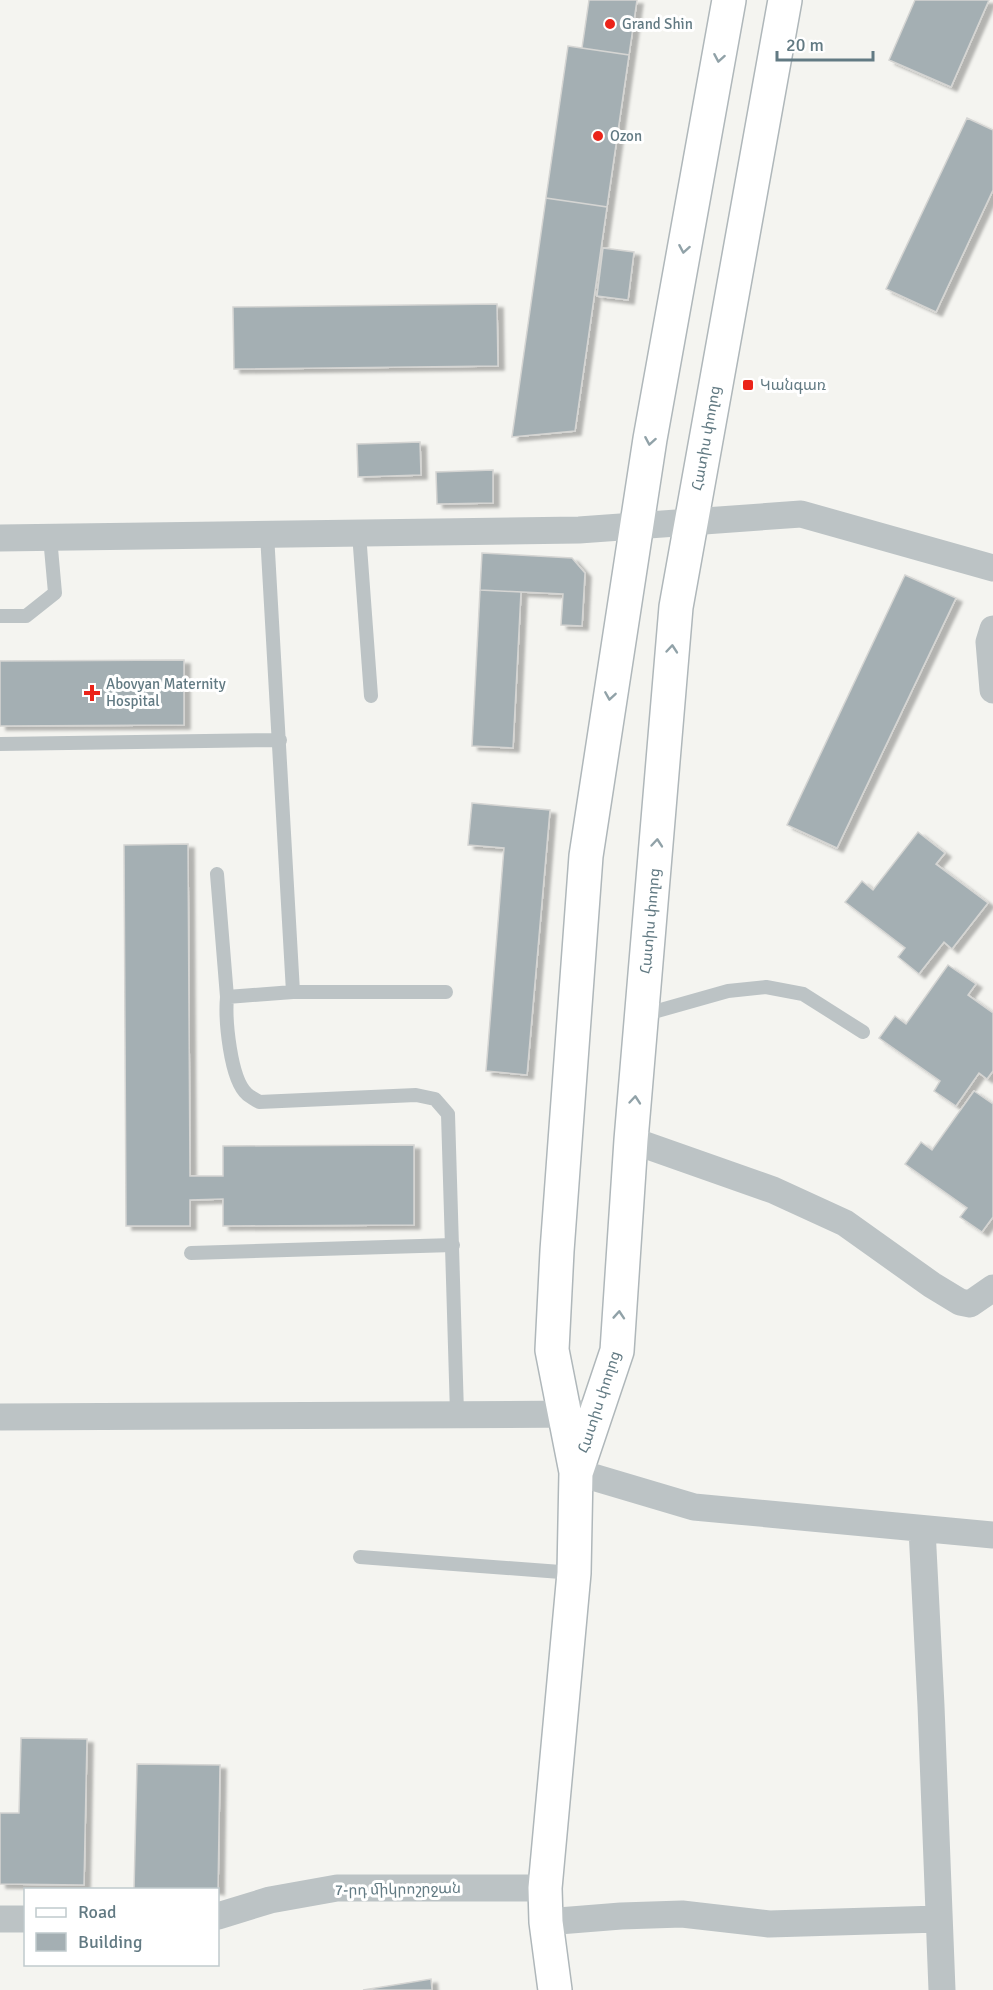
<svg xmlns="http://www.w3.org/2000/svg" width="993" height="1990" viewBox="0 0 993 1990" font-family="Signika,'Noto Sans Armenian',sans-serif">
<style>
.building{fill:#a4afb3;stroke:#d5d5d3;stroke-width:1.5;filter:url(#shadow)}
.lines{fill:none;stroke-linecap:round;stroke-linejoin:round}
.secondary-casing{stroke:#afb7ba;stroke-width:36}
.service{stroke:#bcc3c5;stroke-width:14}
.minor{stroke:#bcc3c5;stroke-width:27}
.secondary{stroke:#fff;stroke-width:33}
.oneway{stroke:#91a2a8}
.poi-dot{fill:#eb2319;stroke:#fff;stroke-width:2}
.labels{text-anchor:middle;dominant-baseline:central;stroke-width:6;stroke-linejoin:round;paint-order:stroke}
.poi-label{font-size:15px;fill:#627a83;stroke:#fff;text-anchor:start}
.street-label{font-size:15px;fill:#627a83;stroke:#fff}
</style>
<defs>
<filter id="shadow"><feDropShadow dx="6" dy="4" stdDeviation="1.5" flood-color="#0004"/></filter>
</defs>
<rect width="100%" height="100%" fill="#f4f4f0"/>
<!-- building -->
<path class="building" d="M589,0H637L629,55L582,48Z
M915,0H989L951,87L889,60Z
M568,46L629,55L607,207L546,198Z
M967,118L993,130V190L936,312L886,289Z
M546,198L607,207L575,431L512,437Z
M603,248L634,252L628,300L597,296Z
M497,304L498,366L234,369L233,307Z
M420,442L421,475L358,477L357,444Z
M493,470V503L437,504L436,472Z
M482,553L572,558L585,573L582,626L561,625L563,594L480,590Z
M905,575L956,598L837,848L787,825Z
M480,590L521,592L513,748L472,746Z
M184,660V725L0,726V661Z
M472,803L550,810L527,1075L486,1071L504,848L468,845Z
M918,832L945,853L936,864L988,903L952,949L944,942L919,974L898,957L905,948L845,902L862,881L873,890Z
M188,844L190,1176H223V1146L414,1145V1225L223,1226V1199L190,1200V1226H126L124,845Z
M948,965L976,984L968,995L993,1013V1071L987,1079L979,1073L956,1106L934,1091L940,1081L879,1038L895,1016L906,1024Z
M974,1091L993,1104V1217L982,1232L960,1217L967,1208L905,1164L921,1142L932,1150Z
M21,1738L87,1739L84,1885L0,1884V1813H19Z
M137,1764L220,1765L218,1892V1890H134Z
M431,1979L432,1990H363Z"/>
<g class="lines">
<!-- secondary casing -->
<g class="secondary-casing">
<path id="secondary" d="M577,1470L617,1351L631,1140L676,607L785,0
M555,1990L546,1922L545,1888L574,1573L576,1472L552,1350L557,1251L586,856L650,439L729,0"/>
</g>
<!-- service -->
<path class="service" d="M359,533L371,696
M267,534L293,992
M0,616H26L55,593L50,537
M0,744L280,740
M217,874L227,997
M446,992H293L227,997C225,1019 230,1079 247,1094C250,1097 255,1099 259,1102L416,1095L435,1099L448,1114L457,1413
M643,1015L728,991L766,987L803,994L863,1032
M191,1253L453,1245
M360,1557L574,1573"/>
<!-- minor -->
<path class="minor" d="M0,538L579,530L801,514L993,568
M993,629L989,642L993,690
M631,1140L773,1190L845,1223L932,1285L960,1302L970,1304L993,1288
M0,1417L583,1414
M576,1472L694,1507L993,1535
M922,1529L931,1706L942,1990
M218,1916L270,1900L337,1888H545
M0,1919H26
M546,1922L621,1916L682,1914L769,1924L939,1919"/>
<!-- secondary -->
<use href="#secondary" class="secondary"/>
</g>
<!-- one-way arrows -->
<defs><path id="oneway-chevron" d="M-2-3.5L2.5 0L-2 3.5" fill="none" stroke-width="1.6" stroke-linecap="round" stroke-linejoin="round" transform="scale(1.5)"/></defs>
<g class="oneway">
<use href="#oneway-chevron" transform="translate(719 58) rotate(100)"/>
<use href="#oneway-chevron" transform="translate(684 249) rotate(100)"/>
<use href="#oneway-chevron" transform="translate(650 441) rotate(100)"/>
<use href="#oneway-chevron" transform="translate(672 649) rotate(-85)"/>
<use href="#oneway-chevron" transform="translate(610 696) rotate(99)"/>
<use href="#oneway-chevron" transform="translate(657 843) rotate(-85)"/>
<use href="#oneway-chevron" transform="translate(635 1100) rotate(-85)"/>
<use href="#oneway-chevron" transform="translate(619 1315) rotate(-86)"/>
</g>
<!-- markers -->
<g class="poi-dot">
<circle cx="610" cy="24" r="6"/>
<circle cx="598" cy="136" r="6"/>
<rect x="742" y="379" width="12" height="12" rx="3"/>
<path d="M89 684h6v6h6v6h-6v6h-6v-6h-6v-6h6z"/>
</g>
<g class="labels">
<!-- poi labels -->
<g class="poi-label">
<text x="622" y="24">Grand Shin</text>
<text x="610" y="136">Ozon</text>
<text x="760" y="385">Կանգառ</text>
<text x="106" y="684">Abovyan Maternity<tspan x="106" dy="17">Hospital</tspan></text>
</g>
<!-- street labels -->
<g class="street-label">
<text transform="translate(706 438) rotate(-80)">Հատիս փողոց</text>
<text transform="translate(650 921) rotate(-85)">Հատիս փողոց</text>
<text transform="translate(599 1402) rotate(-72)">Հատիս փողոց</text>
<text transform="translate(398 1889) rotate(-1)">7-րդ միկրոշրջան</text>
</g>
</g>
<!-- legend -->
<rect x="24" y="1888" width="195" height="78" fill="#ffffff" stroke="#c0cacd" stroke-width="1.5"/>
<rect x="36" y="1908" width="30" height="9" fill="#ffffff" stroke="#c0cacd" stroke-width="1.5"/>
<text x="78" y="1918" font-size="18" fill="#627a83">Road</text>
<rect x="36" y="1933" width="30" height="18" fill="#a4afb3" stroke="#c0cacd" stroke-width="1.5"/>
<text x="78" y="1948" font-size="18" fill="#627a83">Building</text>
<!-- scale -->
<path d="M777 51v9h96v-9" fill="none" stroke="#627a83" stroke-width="3"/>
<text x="786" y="51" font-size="18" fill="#627a83" stroke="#ffffff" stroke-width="4.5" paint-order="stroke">20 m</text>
</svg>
